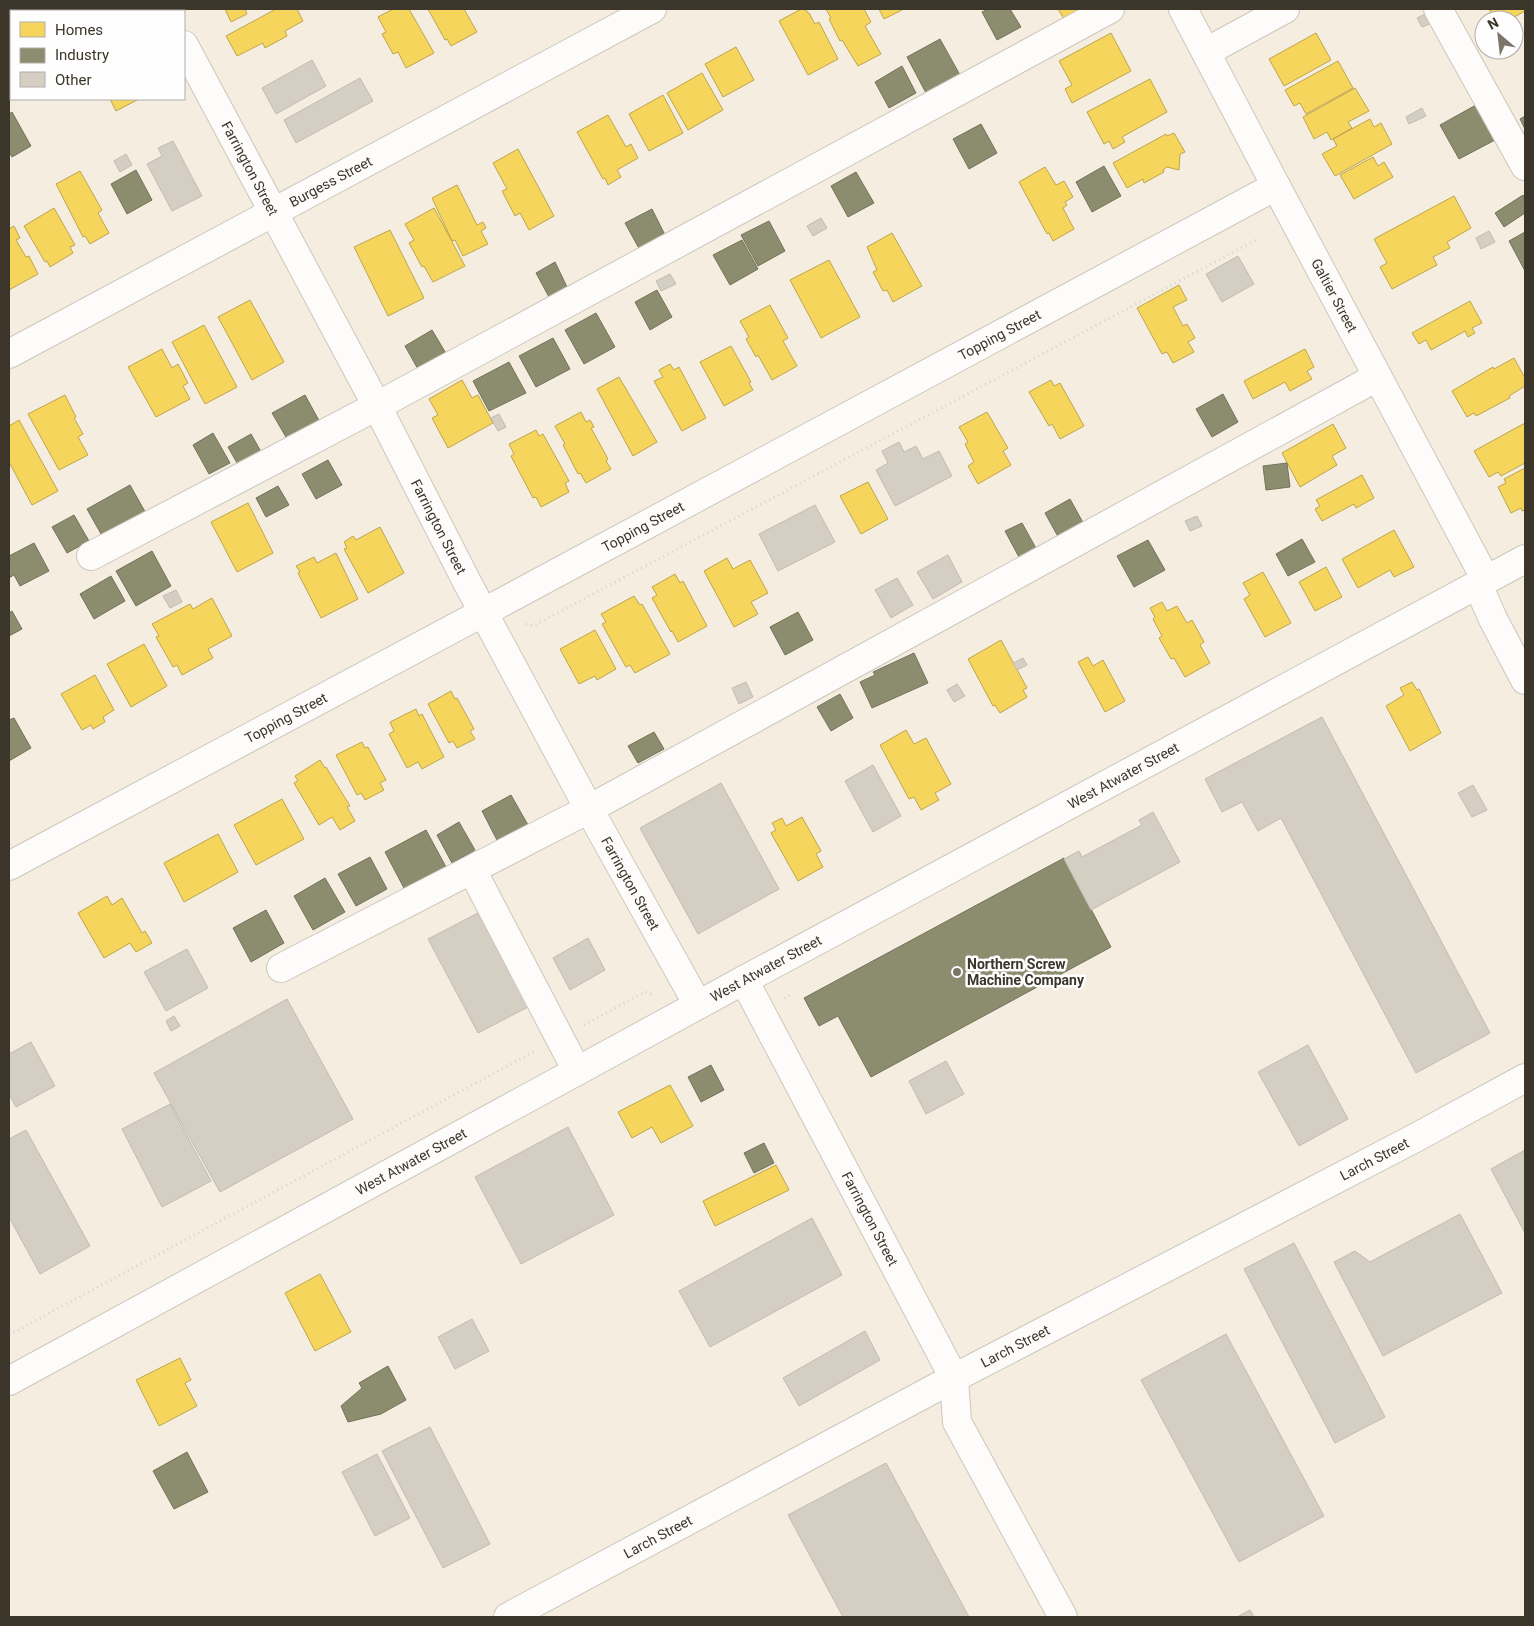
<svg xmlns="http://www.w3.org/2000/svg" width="1534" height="1626" viewBox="0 0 1534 1626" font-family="Roboto,sans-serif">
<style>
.homes{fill:#f6d55c;stroke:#bea54d}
.industry{fill:#8c8c6e;stroke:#74725a}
.building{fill:#d5cfc3;stroke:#c1bcb1}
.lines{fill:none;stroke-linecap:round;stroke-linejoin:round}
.minor-casing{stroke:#cdc7bc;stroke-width:30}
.path{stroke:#d6d4d0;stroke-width:3;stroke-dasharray:1 4;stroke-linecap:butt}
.minor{stroke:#fdfcfa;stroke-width:28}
.poi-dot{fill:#7c756a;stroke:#fefefe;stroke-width:2}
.labels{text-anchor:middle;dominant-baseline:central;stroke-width:5;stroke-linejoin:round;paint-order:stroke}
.street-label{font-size:14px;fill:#3c352a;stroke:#fefefe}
.poi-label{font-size:14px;font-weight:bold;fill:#3c352a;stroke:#fefefe;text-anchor:start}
</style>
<rect width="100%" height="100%" fill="#f4ede0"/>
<!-- homes -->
<path class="homes" d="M225,9H245L247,14L231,22Z
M276,9H297L303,21L285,31L287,36L265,48L263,43L237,56L226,36Z
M393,9H409L434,53L406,68L398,52L393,54L382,34L386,32L378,17Z
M428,9H464L477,32L451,46L447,39L445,40Z
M801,9L806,10L808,13H809L815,24L819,22L838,59L808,75L779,21Z
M826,9H864L871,22L865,26L881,54L858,66L842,40L840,41L829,19L831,18Z
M879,9H904L884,19Z
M1058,9H1083L1064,19Z
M1489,9H1525V11L1509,20H1495Z
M1111,33L1131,71L1072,103L1065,89L1072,85L1059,61Z
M1316,33L1331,60L1284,86L1269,59Z
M736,47L754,80L723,97L705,64Z
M1338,61L1353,88L1306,114L1300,103L1294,106L1285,90Z
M702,73L723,110L688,130L667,93Z
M1150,79L1167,112L1122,137L1125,142L1113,149L1109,141L1104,144L1087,112Z
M1355,88L1369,111L1348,122L1352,128L1331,140L1327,132L1314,139L1303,117Z
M663,95L683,133L649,151L629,114Z
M110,99H139L116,111Z
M608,115L626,147L631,144L638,158L617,170L621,177L608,185L605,178L603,179L577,132Z
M1370,119L1374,127L1381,123L1392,144L1335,176L1322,154L1337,146L1333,139Z
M1174,133L1185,152L1180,154L1179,170L1167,167L1163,170L1164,172L1144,183L1143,179L1127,188L1113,163L1166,134L1167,136Z
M518,149L554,216L529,230L520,213L515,216L502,191L507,189L493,163Z
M1373,157L1378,166L1384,162L1393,177L1354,199L1340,175Z
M1045,167L1056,185L1064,181L1073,197L1065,202L1067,205L1063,208L1074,229L1053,241L1049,233L1047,234L1019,182Z
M80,171L102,210L98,213L109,233L90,244L85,236L83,237L56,184Z
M457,185L477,225L483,222L486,228L481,231L488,244L463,256L455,240L452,241L432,198Z
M1454,196L1471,228L1447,242L1450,248L1433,257L1437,265L1392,289L1380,267L1387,263L1374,239Z
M54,208L75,245L70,247L73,253L50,267L47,261L45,262L24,226Z
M434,208L465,266L433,282L424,266L422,267L409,243L414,240L405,224Z
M14,226L20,238L16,240L26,257L29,256L38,274L9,290V229Z
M390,230L424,298L388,316L354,247Z
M892,233L922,286L893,302L887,290L883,291L873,272L877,270L867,247Z
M829,260L860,317L821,338L790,280Z
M1179,285L1187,300L1173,307L1183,326L1187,324L1195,338L1188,342L1194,352L1173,363L1167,352L1162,354L1137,308Z
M250,300L284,362L252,380L218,317Z
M1470,301L1482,323L1472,328L1475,333L1468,337L1465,331L1431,350L1426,340L1419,344L1412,333Z
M770,305L788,338L783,341L797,366L772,380L758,355L756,357L746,339L749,337L740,321Z
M204,325L237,387L205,404L172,342Z
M731,346L751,382L749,383L753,390L724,406L700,362Z
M162,349L172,368L178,364L188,383L183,386L190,399L156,417L128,367Z
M1305,349L1314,367L1307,371L1312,379L1290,391L1285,382L1253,399L1244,381Z
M1514,358L1525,378V386L1509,396L1510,398L1476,416L1474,413L1467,417L1452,391L1493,367L1494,369Z
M670,364L674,370L679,367L706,418L682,431L654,381L663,377L659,370Z
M619,377L657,442L633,456L597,389Z
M462,380L472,398L478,395L493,423L448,448L432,418L438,415L429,399Z
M1051,380L1054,386L1060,383L1084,426L1060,439L1052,424L1049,426L1029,392Z
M65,395L76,417L74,418L83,434L78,437L88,455L59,470L28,414Z
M581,412L586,422L590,420L594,427L591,428L608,459L606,461L611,469L586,483L580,473L578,474L563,445L565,444L555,426Z
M987,412L1008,448L1003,451L1011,465L978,484L968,466L974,462L965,444L968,442L959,427Z
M19,420L58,491L32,505L9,462V426Z
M1525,423V463L1501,476L1498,472L1489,477L1474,451Z
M1333,424L1346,448L1332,456L1337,465L1300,487L1282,453Z
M536,430L539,436L543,434L569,481L565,483L569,492L541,507L536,497L533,498L511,456L514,454L509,444Z
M1525,468V510L1522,511L1521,508L1511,513L1498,487L1506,483L1504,479Z
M1362,475L1374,498L1356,508L1354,504L1322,521L1315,509L1320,506L1316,500Z
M868,482L888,519L861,534L840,496Z
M248,503L273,553L237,572L211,522Z
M380,527L404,573L368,593L344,549L347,548L344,542L353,536L356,540Z
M1394,530L1414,567L1394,577L1390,570L1358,588L1342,559Z
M336,553L358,599L321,618L298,573L300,572L296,566L314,557L317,563Z
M727,558L733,569L750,560L768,593L751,602L758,614L734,627L704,571Z
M1326,567L1342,597L1315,611L1299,582Z
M1263,572L1291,623L1265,637L1244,599L1250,595L1243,583Z
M675,574L680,583L683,581L707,626L678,642L672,631L671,632L652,598L657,595L652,587Z
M634,596L640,605L642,604L670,654L635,673L630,665L626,667L602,624L606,622L601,614Z
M212,598L232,636L208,649L213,658L182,675L177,665L173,667L156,637L159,636L152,624L190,604L193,609Z
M1162,602L1167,611L1177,606L1187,623L1192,620L1204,642L1200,645L1210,663L1185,677L1174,658L1171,659L1159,638L1162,636L1153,619L1155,617L1150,608Z
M595,630L616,669L597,680L595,676L579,684L560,649Z
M1001,640L1027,688L1023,690L1027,697L1000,713L995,705L993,706L968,659Z
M144,644L167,686L131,707L107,664Z
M1088,657L1093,666L1103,660L1125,701L1105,712L1078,662Z
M95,675L114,710L103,717L105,722L93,729L91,725L82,730L61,694Z
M1412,682L1417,690L1419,689L1441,733L1410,751L1386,706L1404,695L1400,688Z
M451,691L455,699L457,698L474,729L470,731L475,739L457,748L453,741L449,743L428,704Z
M416,709L419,716L422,714L444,757L422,769L418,762L407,768L389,734L394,731L390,722Z
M906,730L914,744L926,738L951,784L935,793L939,800L921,810L914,797L909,799L880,745Z
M362,742L365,748L368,747L386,780L380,783L384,790L365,800L361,793L357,795L336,755Z
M320,760L325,768L326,767L350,806L347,807L355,821L340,830L332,817L319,825L294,783L298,781L295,776Z
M282,799L304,839L256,865L234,825Z
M802,817L821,851L816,854L823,867L798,881L771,833L776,830L772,823L782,818L786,826Z
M218,834L238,872L184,902L164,863Z
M107,896L112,905L122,898L142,933L145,931L152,943L136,952L130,943L104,958L78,913Z
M670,1085L693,1126L661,1143L652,1127L632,1138L618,1112Z
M776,1165L789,1190L715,1226L703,1201Z
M320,1274L351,1332L315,1351L285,1293Z
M180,1358L191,1380L185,1383L197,1406L159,1426L136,1380Z"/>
<!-- industry -->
<path class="industry" d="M988,9H1010L1021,27L997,40L982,12Z
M940,39L960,75L926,93L907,57Z
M902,66L916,93L889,108L875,82Z
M1476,105L1495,140L1459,159L1440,125Z
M12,112L31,146L12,157L9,152V114Z
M1525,116V129L1520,119Z
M981,124L997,153L969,169L953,139Z
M1104,166L1121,196L1092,212L1076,182Z
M136,170L152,200L127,214L111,184Z
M856,172L874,203L848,217L831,186Z
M1523,195L1525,200V213L1504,227L1495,213Z
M652,209L667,239L641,252L625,223Z
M769,221L785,251L758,266L741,235Z
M1525,232V271L1509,241Z
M742,240L758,269L730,285L713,255Z
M555,262L567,287L549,297L536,273Z
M657,290L672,317L650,330L635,302Z
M596,313L615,347L584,364L565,330Z
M432,330L447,355L419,371L405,346Z
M553,338L570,369L536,387L519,356Z
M509,362L526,393L489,411L473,381Z
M1223,394L1238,422L1212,437L1196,409Z
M305,395L322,426L290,444L272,413Z
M213,433L230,463L209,474L193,445Z
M251,434L264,457L241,470L228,447Z
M328,460L342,485L316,499L302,474Z
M1287,463L1290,487L1266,490L1263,466Z
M130,485L148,517L105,541L87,509Z
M278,486L289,505L266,517L256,498Z
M1070,499L1086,528L1061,542L1045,513Z
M74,515L89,541L67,553L52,527Z
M1022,523L1037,550L1020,559L1005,531Z
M1302,539L1315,562L1288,576L1276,554Z
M1148,540L1165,570L1134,587L1117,556Z
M34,543L49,571L20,586L14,575L9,578V556Z
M152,551L171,586L136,606L116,571Z
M111,576L125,601L94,619L80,594Z
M12,611L22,629L9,636V613Z
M798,612L813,640L785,655L770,627Z
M914,653L928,683L872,708L860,682L875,675L873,672Z
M840,694L853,718L831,731L817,707Z
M14,718L31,748L9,761V720Z
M654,732L664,749L638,763L628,746Z
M511,795L528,825L498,842L482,811Z
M459,822L475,850L452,863L437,835Z
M426,830L446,867L405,890L385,852Z
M370,857L387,889L356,906L338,874Z
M1064,858L1111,947L871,1077L838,1016L819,1026L804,998Z
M325,878L345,912L313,930L294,896Z
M266,910L284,943L251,962L233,928Z
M711,1065L724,1090L701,1102L688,1077Z
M764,1143L774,1163L754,1173L744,1153Z
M388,1366L406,1400L381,1414L348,1422L341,1406L362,1388L359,1383Z
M187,1452L208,1492L174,1509L153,1471Z"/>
<!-- building -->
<path class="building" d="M1425,14L1430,24L1422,27L1417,18Z
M312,60L326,86L276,114L262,88Z
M360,78L373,101L296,143L284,120Z
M1422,108L1426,116L1409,124L1406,117Z
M173,141L202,196L172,211L147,164L162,156L158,148Z
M126,154L132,165L120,172L114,161Z
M821,218L827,228L813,236L807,226Z
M1489,231L1495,242L1481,249L1476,238Z
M1238,256L1254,284L1222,302L1206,274Z
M670,274L676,284L661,291L656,281Z
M499,414L506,427L498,431L491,418Z
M899,442L904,452L916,446L923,459L939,451L952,476L895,506L876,470L888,463L882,451Z
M815,505L835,542L778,571L759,534Z
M1197,516L1202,526L1190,531L1185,521Z
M948,555L962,582L933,599L917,572Z
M897,578L913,605L891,618L875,590Z
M176,590L182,602L170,608L163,596Z
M1023,658L1027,665L1017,670L1013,663Z
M746,682L753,697L739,704L732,688Z
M957,684L965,696L954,702L947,690Z
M1322,717L1490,1033L1416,1073L1281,818L1258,831L1242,802L1222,812L1205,779Z
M873,765L901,816L873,832L845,781Z
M721,783L779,889L698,934L640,828Z
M1473,785L1487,810L1472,817L1458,793Z
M1153,812L1180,862L1091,910L1064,859L1079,851L1082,857L1142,825L1139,820Z
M478,913L528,1007L478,1033L428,939Z
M588,938L605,970L570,990L553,958Z
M187,949L208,988L166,1011L144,972Z
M287,999L353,1119L220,1192L154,1073Z
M174,1016L180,1026L171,1031L166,1021Z
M31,1042L55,1086L16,1107L9,1094V1054Z
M1308,1045L1348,1119L1299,1146L1258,1072Z
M946,1061L964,1094L926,1114L909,1081Z
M170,1104L211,1181L162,1207L122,1129Z
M568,1127L614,1215L521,1264L475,1177Z
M26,1130L90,1246L40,1274L9,1217V1139Z
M1525,1150V1233L1491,1169Z
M1460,1214L1502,1293L1383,1356L1334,1262L1355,1251L1370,1262Z
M812,1218L842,1275L710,1347L679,1291Z
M1294,1243L1385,1417L1335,1443L1244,1269Z
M472,1319L489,1351L455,1369L438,1337Z
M865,1331L880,1360L799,1406L783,1378Z
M1226,1334L1324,1516L1239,1562L1141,1380Z
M430,1427L490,1544L443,1568L382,1451Z
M377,1454L410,1518L375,1536L342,1472Z
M886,1463L969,1617H843L788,1515Z
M1250,1610L1254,1617H1237Z"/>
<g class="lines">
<!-- minor casing -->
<g class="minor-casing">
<g id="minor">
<path d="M164,9L166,11"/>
<path id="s1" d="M1183,9L1276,186L1486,580"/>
<path d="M1438,9L1525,166"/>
<path id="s2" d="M184,45L377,406L468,584L589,809L698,1005"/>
<path d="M1206,52L1285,9"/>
<path id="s3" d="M9,354L652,9"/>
<path d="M91,556L377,406L1110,9"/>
<path d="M1478,585L1493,619L1525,680"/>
<path id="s4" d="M9,866L512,597L1276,186"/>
<path d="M472,870L577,1071"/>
<path d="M281,968L589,809L1377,377"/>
<path id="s5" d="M744,980L954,1378L957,1422L1063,1617"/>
<path id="s6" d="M9,1381L744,980L1525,559"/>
<path id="s7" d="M508,1617L954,1378L1415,1138L1525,1078"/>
</g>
</g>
<!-- path -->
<path class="path" d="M526,624L533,626L1256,240
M784,998L792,994
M584,1025L645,992L653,995
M9,1335L535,1051"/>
<!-- minor -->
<use href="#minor" class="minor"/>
</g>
<!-- markers -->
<circle class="poi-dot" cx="957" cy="972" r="5"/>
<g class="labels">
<!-- street labels -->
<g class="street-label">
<text stroke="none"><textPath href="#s2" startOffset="140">Farrington Street</textPath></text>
<text stroke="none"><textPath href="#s3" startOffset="365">Burgess Street</textPath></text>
<text stroke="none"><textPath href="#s1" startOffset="324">Galtier Street</textPath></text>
<text stroke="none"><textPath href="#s4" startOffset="1124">Topping Street</textPath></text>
<text stroke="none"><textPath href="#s2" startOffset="545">Farrington Street</textPath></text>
<text stroke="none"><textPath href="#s4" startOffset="719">Topping Street</textPath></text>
<text stroke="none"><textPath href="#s4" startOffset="314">Topping Street</textPath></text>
<text stroke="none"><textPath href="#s6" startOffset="1268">West Atwater Street</textPath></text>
<text stroke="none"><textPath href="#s2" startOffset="950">Farrington Street</textPath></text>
<text stroke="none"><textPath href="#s6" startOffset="862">West Atwater Street</textPath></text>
<text stroke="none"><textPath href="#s7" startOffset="980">Larch Street</textPath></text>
<text stroke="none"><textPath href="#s6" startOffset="458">West Atwater Street</textPath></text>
<text stroke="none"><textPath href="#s5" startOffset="270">Farrington Street</textPath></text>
<text stroke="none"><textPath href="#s7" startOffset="575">Larch Street</textPath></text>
<text stroke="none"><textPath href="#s7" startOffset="170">Larch Street</textPath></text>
</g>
<!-- poi labels -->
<g class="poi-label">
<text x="967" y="964">Northern Screw<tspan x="967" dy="16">Machine Company</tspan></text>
</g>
</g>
<!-- border -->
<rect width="1534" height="1626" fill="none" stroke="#3c352a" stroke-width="20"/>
<!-- legend -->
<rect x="10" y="10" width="175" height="90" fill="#fefefe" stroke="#b0aea9"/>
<rect x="20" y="22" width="25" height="15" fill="#f6d55c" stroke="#b0aea9"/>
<text x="55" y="35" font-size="15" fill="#3c352a">Homes</text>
<rect x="20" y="48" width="25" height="15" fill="#8c8c6e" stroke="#b0aea9"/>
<text x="55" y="60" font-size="15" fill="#3c352a">Industry</text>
<rect x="20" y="72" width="25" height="15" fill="#d5cfc3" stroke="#b0aea9"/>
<text x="55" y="85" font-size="15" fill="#3c352a">Other</text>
<!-- north arrow -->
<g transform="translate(1499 35) rotate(332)"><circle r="24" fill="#fefefe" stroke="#b0aea9"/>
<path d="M0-4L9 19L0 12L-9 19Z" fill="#7c756a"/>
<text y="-8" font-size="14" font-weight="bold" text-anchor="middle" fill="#3c352a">N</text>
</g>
</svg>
